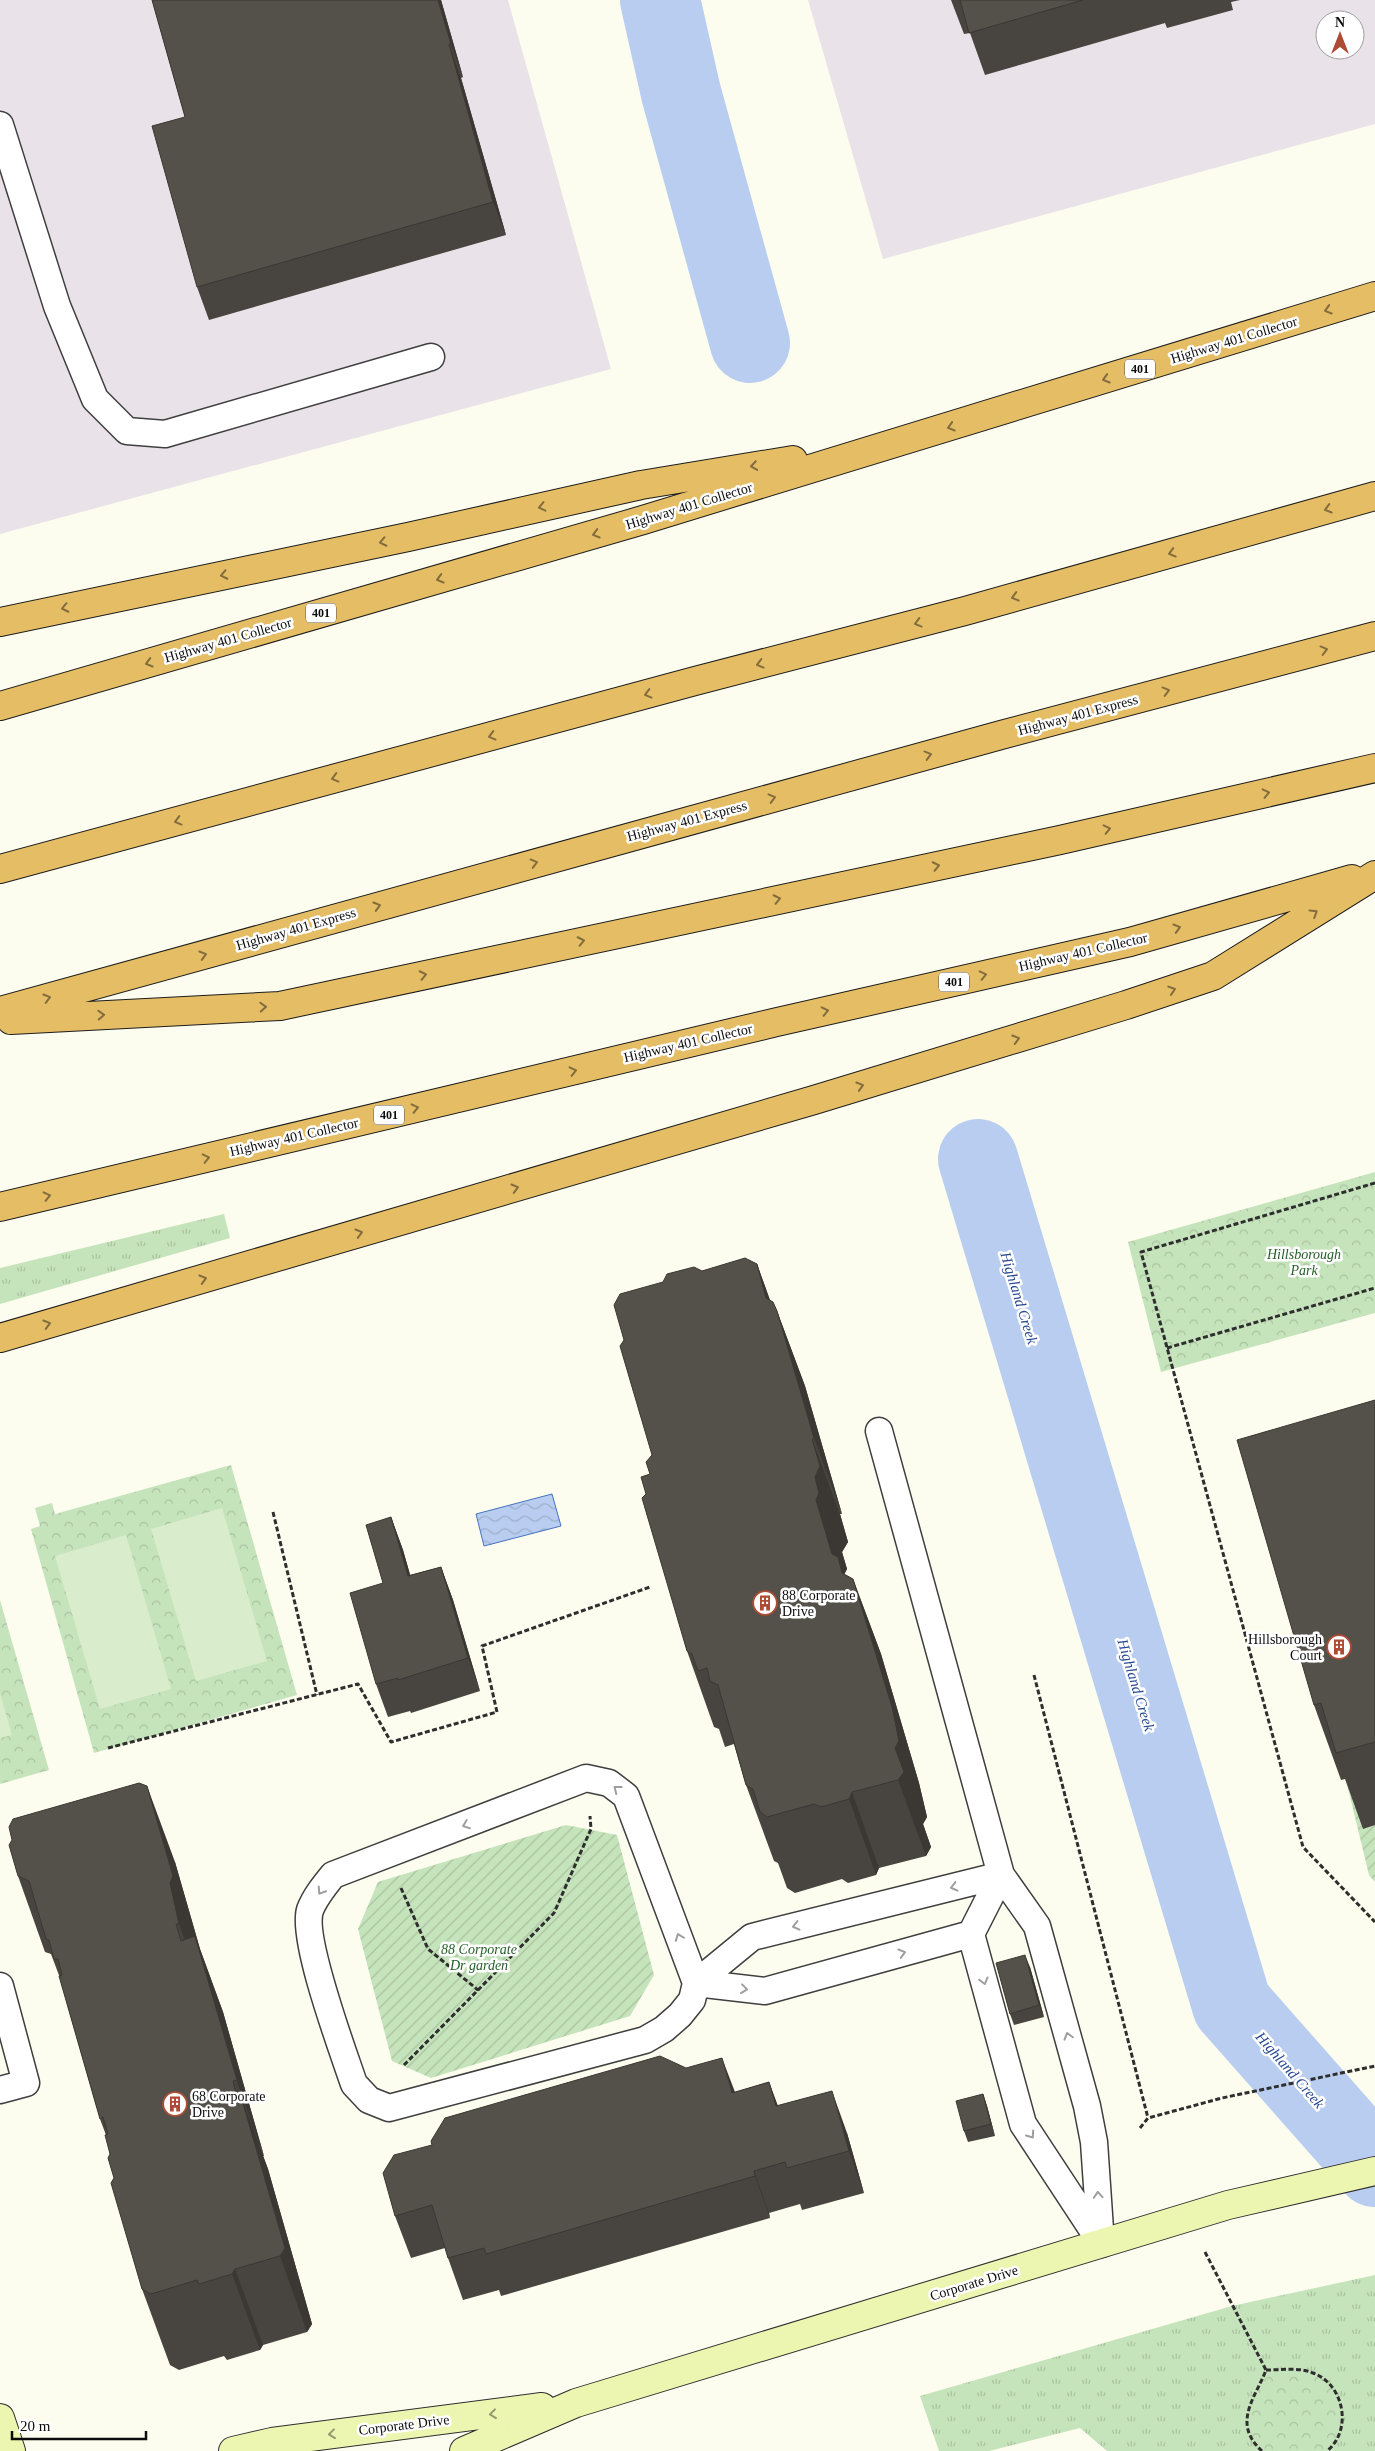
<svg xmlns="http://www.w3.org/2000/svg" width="1375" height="2451" viewBox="0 0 1375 2451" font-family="Georgia,serif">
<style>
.industrial{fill:#eae2e9;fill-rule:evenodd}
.grass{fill:url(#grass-tufts)}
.park{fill:url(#park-crowns)}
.garden{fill:url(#garden-furrows)}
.pitch{fill:#d9eccc}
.water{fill:url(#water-waves);stroke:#4772be}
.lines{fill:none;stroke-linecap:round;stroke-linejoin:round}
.river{stroke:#b8cdef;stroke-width:80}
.lane-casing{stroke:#3f3f3f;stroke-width:29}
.secondary-casing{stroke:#2e2e2e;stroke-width:30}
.highway-casing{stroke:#1d1d1d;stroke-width:30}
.path{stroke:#2e2e2e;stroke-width:3;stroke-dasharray:5 2.5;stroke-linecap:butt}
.lane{stroke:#fff;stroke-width:26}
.secondary{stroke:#edf6b0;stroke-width:28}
.highway{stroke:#e4bd65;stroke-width:28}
.wall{fill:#484540}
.shaded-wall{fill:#3b3834}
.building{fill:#54504a;stroke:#3b3834}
.oneway{stroke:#836d3d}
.oneway2{stroke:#9e9e9e}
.oneway3{stroke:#93986e}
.labels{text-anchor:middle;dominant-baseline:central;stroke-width:5;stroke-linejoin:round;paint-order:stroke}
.shield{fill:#fff;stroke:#555;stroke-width:1}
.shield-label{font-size:12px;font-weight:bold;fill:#0c0c0c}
.street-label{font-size:14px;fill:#0c0c0c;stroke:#fff}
.park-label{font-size:14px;font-style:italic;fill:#245d26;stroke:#fff}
.poi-label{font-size:14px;fill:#0c0c0c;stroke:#fff;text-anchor:start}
.water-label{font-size:15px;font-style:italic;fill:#244790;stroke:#fff}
</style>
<defs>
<pattern id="grass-tufts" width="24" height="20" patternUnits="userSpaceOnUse" patternTransform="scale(1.25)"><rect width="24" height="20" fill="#c6e4bb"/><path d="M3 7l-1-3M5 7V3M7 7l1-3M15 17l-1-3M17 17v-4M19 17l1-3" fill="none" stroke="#a9c2a0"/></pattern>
<pattern id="park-crowns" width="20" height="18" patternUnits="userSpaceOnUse" patternTransform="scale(1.25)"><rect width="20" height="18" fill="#c6e4bb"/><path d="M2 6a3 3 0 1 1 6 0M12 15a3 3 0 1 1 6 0" fill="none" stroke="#a9c2a0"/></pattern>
<pattern id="garden-furrows" width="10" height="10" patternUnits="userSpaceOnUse" patternTransform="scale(1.25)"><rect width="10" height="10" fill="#c6e4bb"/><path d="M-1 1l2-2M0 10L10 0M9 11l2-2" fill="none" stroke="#a9c2a0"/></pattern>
<pattern id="water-waves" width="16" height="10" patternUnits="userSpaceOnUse" patternTransform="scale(1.25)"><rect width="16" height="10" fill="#b8cdef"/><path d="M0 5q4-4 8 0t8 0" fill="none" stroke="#9dafcc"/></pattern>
</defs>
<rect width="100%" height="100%" fill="#fcfdee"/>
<!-- industrial -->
<path class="industrial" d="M0,0H508L611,369L0,534Z
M808,0H1375V124L883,259ZM1325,20H1355V50H1325Z"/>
<!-- grass -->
<path class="grass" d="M224,1214L230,1238L0,1304V1268Z
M1375,2275V2451H1107L1080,2428L989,2451H939L920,2396L1232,2306Z"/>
<!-- park -->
<path class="park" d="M1375,1172V1313L1161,1372L1128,1242Z
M231,1465L297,1695L94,1753L31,1529L40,1526L35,1508L52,1503L55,1514Z
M0,1600L49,1770L0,1784Z
M1274,2370C1287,2370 1300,2368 1313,2373C1344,2384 1353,2430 1327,2451H1262C1247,2437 1243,2411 1253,2393C1259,2385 1267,2377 1274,2370Z"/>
<!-- garden -->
<path class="garden" d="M1375,1772V1882L1369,1875L1346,1780Z
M566,1825L617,1835L654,1975L630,2016L431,2078L392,2061L358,1929L378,1882Z"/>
<!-- pitch -->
<path class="pitch" d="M222,1508L267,1661L196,1681L151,1529Z
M126,1535L171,1689L100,1709L55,1556Z
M0,1693L12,1735L0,1738Z"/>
<!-- water -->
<path class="water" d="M552,1494L561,1526L484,1546L476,1514Z"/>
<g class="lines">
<!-- river -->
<path class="river" d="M660,0L681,93L750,343
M978,1159L1232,2005L1375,2167"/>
<!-- lane casing -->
<g class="lane-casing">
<path id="lane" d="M0,125L57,306L95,399L127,431L165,434L431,357
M879,1431L1001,1875L971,1934L1023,2124L1100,2241
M696,1983L626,1796L609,1783L586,1778L333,1875C324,1886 315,1897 310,1910C301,1939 343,2051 354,2084L369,2100L389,2108L645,2040L664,2029L680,2015L692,2000L696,1983L752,1937L1001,1875L1037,1926L1087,2106L1094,2142L1101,2244
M696,1983L765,1991L971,1934
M0,1986L26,2083L0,2090"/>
</g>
<!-- secondary casing -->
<g class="secondary-casing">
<path id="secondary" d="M0,2418L11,2451
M233,2451L272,2442L542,2407
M464,2451L576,2403L1228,2205L1375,2171"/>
</g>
<!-- highway casing -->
<g class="highway-casing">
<path id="highway" d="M0,622L408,537L641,485L793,460
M0,706L643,520L1375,296
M0,869L695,681L965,611L1375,496
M0,1011L1001,735L1375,636
M11,1020L280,1006L1060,840L1375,768
M0,1207L777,1022L1130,942L1352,879
M0,1338L814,1100L1126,1005L1213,976L1375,875"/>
</g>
<!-- path -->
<path class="path" d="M1375,1183L1141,1252L1303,1847L1375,1922
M1167,1348L1375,1288
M273,1512L317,1695
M1034,1675L1148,2118
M108,1748L358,1684L391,1742L497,1712L482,1646L650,1587
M401,1888L428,1949L478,1990
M404,2065L554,1913L591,1829L590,1816
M1140,2128L1148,2118L1222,2098L1375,2066
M1205,2252L1266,2370C1256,2397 1231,2423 1262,2451
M1266,2370C1282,2370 1299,2367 1313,2373C1344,2384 1353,2430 1327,2451"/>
<!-- lane -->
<use href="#lane" class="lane"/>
<!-- secondary -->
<use href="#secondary" class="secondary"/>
<!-- highway -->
<use href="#highway" class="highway"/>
</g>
<!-- wall -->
<path class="wall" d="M152,0H441L463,77L461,78L506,235L209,320L197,287L185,117Z
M951,0H1240L1231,2L1233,10L1167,28L1165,23L985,75L970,33L964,34Z
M757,1264L770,1300L777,1311L805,1386L842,1514H840L848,1542L842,1552L847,1569L844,1574L853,1579L881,1654L919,1783L927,1817L923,1824L931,1847L926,1856L879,1868L876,1875L848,1883L842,1879L795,1893L787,1888L778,1863L774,1861L746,1785L734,1744L725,1747L719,1729L714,1727L687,1651L646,1494L650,1474L652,1455L663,1282L702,1271Z
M1375,1400V1825L1363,1829L1345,1779L1341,1780L1314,1705Z
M391,1517L403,1550L410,1575L441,1567L453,1600L480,1691L411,1713L410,1711L388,1717L376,1684L383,1583Z
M175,1862L200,1949L223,2012L264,2156H263L268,2169L312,2324L307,2332L263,2345L260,2350L227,2360L224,2356L179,2370L170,2365L142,2289L114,2178L110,2154L106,2135L100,2119L60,1978L51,1954L45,1952L18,1876Z
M1030,1967L1044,2017L1014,2025L1010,2014Z
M769,2082L778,2106L847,2133L864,2193L802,2210L800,2204L769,2213L770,2218L501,2296L499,2290L463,2300L448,2258L445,2248L411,2258L395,2216L432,2145L735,2092Z
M983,2094L987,2106L995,2136L968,2142L964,2131Z"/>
<!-- shaded-wall -->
<path class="shaded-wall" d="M438,0H441L463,77L451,44Z
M449,44L461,78L506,235L493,202Z
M757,1264L784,1340L766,1298Z
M777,1311L805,1386L842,1514L814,1438Z
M812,1439L840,1514L848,1542L842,1552L847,1569L844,1575L865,1633L832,1554L816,1500Z
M391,1517L403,1550L420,1609L408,1576Z
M441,1567L453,1600L480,1691L468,1658Z
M853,1579L881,1654L919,1783L927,1817L923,1824L931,1847L926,1856L898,1780L895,1748Z
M147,1786L175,1862L200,1949L223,2012L264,2156L179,1924Z
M852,1792L879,1868L876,1875L849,1799Z
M1025,1955L1030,1967L1044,2017L1039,2005Z
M722,2058L738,2100L732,2093Z
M233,2081L250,2129L240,2093L268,2169L312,2324L307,2332L280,2256Z
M769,2082L784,2124L776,2106Z
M832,2091L847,2133L864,2193L849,2151Z
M983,2094L987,2106L995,2136L991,2124Z
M754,2171L769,2213L770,2218L755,2176Z
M235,2269L263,2345L260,2350L232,2274Z"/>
<!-- building -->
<path class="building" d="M152,0H438L451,44H449L493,202L197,287L152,126L185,117Z
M960,0H1083L969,33Z
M745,1258L757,1264L766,1298L773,1302L777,1311L814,1438L812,1439L820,1466L815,1477L819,1493L816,1500L832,1554L838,1557L842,1573L853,1579L892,1707L899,1741L895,1748L904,1772L898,1780L852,1792L849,1799L821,1807L814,1804L767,1817L760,1812L753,1789L746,1785L718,1685L710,1681L707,1668L698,1671L692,1654L687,1651L642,1498L646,1494L641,1477L650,1474L646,1462L652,1455L620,1346L624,1340L614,1305L620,1294L663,1282L667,1274L694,1267L702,1271Z
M1375,1400V1742L1336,1753L1321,1703L1314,1705L1237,1440Z
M391,1517L408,1576L441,1567L468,1658L398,1680V1678L376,1684L350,1593L383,1583L366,1525Z
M139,1783L147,1786L173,1876L170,1883L179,1924H176L181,1941L195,1936L237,2080L233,2081L236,2094L240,2093L285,2248L280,2256L235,2269L232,2274L199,2284L197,2280L151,2294L142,2289L111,2183L114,2178L108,2158L110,2154L105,2135L108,2134L103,2117L100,2119L59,1976L62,1975L58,1959H54L49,1940L46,1939L29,1881L18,1876L9,1845L12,1840L9,1827L13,1819Z
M1025,1955L1039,2005L1010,2014L996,1963Z
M660,2056L686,2068L722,2058L732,2093L769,2082L776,2106L832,2091L849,2151L787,2168L785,2162L754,2171L755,2176L486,2254L484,2248L448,2258L432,2205L395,2216L383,2173L394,2155L432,2145L431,2141L445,2118Z
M983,2094L991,2124L964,2131L956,2101Z"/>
<!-- one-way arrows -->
<defs><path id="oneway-chevron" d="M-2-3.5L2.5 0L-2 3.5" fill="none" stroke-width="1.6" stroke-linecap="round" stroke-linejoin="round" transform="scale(1.25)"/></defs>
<g class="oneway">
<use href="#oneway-chevron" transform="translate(1328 310) rotate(163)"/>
<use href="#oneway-chevron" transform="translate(1106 379) rotate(163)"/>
<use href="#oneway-chevron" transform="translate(951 427) rotate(163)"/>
<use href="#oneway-chevron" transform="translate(754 466) rotate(171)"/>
<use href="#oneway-chevron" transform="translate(542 507) rotate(167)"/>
<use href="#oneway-chevron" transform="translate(1328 509) rotate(164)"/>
<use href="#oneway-chevron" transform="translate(596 534) rotate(164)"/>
<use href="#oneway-chevron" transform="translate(383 542) rotate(168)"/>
<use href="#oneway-chevron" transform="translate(1172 553) rotate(164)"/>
<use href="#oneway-chevron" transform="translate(224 575) rotate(168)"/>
<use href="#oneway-chevron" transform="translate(440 579) rotate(164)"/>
<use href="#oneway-chevron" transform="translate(1015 597) rotate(164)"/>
<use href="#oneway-chevron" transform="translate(65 608) rotate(168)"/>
<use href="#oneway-chevron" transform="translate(918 623) rotate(165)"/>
<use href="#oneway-chevron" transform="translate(1324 650) rotate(-15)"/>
<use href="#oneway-chevron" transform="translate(149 663) rotate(164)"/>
<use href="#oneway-chevron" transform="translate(760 664) rotate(165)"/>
<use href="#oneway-chevron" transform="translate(1166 691) rotate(-15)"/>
<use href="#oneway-chevron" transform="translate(648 694) rotate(165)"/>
<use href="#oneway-chevron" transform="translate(492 736) rotate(165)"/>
<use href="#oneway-chevron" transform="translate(928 755) rotate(-15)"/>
<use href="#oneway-chevron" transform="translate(335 778) rotate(165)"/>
<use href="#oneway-chevron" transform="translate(1266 793) rotate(-13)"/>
<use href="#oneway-chevron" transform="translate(772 798) rotate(-15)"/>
<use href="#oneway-chevron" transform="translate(178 821) rotate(165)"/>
<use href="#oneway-chevron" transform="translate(1107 829) rotate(-13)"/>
<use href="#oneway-chevron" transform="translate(534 863) rotate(-15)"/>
<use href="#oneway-chevron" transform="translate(936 866) rotate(-12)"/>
<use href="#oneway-chevron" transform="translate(777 899) rotate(-12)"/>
<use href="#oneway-chevron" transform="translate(377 906) rotate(-16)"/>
<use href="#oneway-chevron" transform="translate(1314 913) rotate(-32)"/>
<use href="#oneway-chevron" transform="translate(1177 928) rotate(-16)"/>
<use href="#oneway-chevron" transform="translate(581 941) rotate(-12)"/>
<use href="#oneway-chevron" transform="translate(203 955) rotate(-16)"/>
<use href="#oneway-chevron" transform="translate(423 975) rotate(-12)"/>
<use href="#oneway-chevron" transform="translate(983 975) rotate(-13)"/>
<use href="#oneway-chevron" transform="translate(1172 990) rotate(-18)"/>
<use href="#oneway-chevron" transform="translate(47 998) rotate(-16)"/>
<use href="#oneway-chevron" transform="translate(263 1007) rotate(-3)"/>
<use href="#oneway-chevron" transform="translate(825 1011) rotate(-13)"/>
<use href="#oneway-chevron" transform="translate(101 1015) rotate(-3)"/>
<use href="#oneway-chevron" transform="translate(1016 1039) rotate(-17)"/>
<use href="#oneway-chevron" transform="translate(573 1071) rotate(-13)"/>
<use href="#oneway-chevron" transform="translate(860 1086) rotate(-17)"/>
<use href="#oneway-chevron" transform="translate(415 1108) rotate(-13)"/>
<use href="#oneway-chevron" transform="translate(206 1158) rotate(-13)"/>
<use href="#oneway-chevron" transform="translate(515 1188) rotate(-16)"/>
<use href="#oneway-chevron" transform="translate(47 1196) rotate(-13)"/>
<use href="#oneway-chevron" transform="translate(359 1233) rotate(-16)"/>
<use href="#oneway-chevron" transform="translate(203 1279) rotate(-16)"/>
<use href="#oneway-chevron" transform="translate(47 1324) rotate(-16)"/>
</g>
<g class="oneway2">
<use href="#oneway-chevron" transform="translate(617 1789) rotate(-142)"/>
<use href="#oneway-chevron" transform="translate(466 1825) rotate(159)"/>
<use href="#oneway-chevron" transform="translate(954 1887) rotate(166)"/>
<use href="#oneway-chevron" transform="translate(321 1891) rotate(123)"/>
<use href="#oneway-chevron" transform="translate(796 1926) rotate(166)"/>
<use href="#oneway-chevron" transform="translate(679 1937) rotate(-111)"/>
<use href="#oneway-chevron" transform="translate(902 1953) rotate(-16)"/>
<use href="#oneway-chevron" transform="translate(984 1981) rotate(75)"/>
<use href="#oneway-chevron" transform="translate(744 1989) rotate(7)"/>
<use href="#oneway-chevron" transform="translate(1068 2036) rotate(-106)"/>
<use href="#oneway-chevron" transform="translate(1031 2135) rotate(55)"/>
<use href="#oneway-chevron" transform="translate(1098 2195) rotate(-94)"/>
</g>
<g class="oneway3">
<use href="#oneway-chevron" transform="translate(493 2414) rotate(173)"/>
<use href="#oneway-chevron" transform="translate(332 2434) rotate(173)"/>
</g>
<!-- icons -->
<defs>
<g id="building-ring" transform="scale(1.25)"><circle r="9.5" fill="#fff" stroke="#ad4b34" stroke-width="1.5"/><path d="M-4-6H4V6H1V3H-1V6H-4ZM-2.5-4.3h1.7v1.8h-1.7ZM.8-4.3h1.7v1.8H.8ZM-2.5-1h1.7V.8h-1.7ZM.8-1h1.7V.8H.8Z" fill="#ad4b34"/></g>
</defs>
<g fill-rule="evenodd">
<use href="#building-ring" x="765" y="1603"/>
<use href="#building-ring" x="1339" y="1647"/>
<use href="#building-ring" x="175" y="2104"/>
</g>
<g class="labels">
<!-- shield labels -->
<g class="shield">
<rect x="1125" y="359.5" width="30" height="19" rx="4"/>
<rect x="306" y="603.5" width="30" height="19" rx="4"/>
<rect x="939" y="972.5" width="30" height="19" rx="4"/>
<rect x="374" y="1105.5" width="30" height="19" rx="4"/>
</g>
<g class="shield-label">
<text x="1140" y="369">401</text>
<text x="321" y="613">401</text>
<text x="954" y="982">401</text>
<text x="389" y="1115">401</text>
</g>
<!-- street labels -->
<g class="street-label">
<text transform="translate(1234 340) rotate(-17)">Highway 401 Collector</text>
<text transform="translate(689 506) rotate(-17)">Highway 401 Collector</text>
<text transform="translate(228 640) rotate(-16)">Highway 401 Collector</text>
<text transform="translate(1078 715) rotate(-15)">Highway 401 Express</text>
<text transform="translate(687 821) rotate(-15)">Highway 401 Express</text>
<text transform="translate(296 929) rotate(-16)">Highway 401 Express</text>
<text transform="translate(1083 952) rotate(-13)">Highway 401 Collector</text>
<text transform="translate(688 1043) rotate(-13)">Highway 401 Collector</text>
<text transform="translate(294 1137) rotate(-13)">Highway 401 Collector</text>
<text transform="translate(974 2283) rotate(-17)">Corporate Drive</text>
<text transform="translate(404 2425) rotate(-7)">Corporate Drive</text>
</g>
<!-- park labels -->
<g class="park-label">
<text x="1304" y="1254">Hillsborough<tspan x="1304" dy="16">Park</tspan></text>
<text x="479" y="1949">88 Corporate<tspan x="479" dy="16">Dr garden</tspan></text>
</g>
<!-- poi labels -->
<g class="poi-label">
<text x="782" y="1595">88 Corporate<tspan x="782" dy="16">Drive</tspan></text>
<text x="1322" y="1639" text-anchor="end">Hillsborough<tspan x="1322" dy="16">Court</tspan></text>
<text x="192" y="2096">68 Corporate<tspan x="192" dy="16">Drive</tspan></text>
</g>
<!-- water labels -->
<g class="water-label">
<text transform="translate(1019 1298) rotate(73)">Highland Creek</text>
<text transform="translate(1136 1685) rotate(73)">Highland Creek</text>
<text transform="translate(1290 2070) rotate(49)">Highland Creek</text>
</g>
</g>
<!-- north arrow -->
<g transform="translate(1340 35)"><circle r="24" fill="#ffffff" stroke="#9e9e9e"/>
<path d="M0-4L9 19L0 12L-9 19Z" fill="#ad4b34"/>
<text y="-8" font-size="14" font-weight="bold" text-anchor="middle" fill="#0c0c0c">N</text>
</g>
<!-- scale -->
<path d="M12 2431v8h134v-8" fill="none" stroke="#0c0c0c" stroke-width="2.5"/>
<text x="20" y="2431" font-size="15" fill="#0c0c0c" stroke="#ffffff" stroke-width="4" paint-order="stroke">20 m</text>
</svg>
